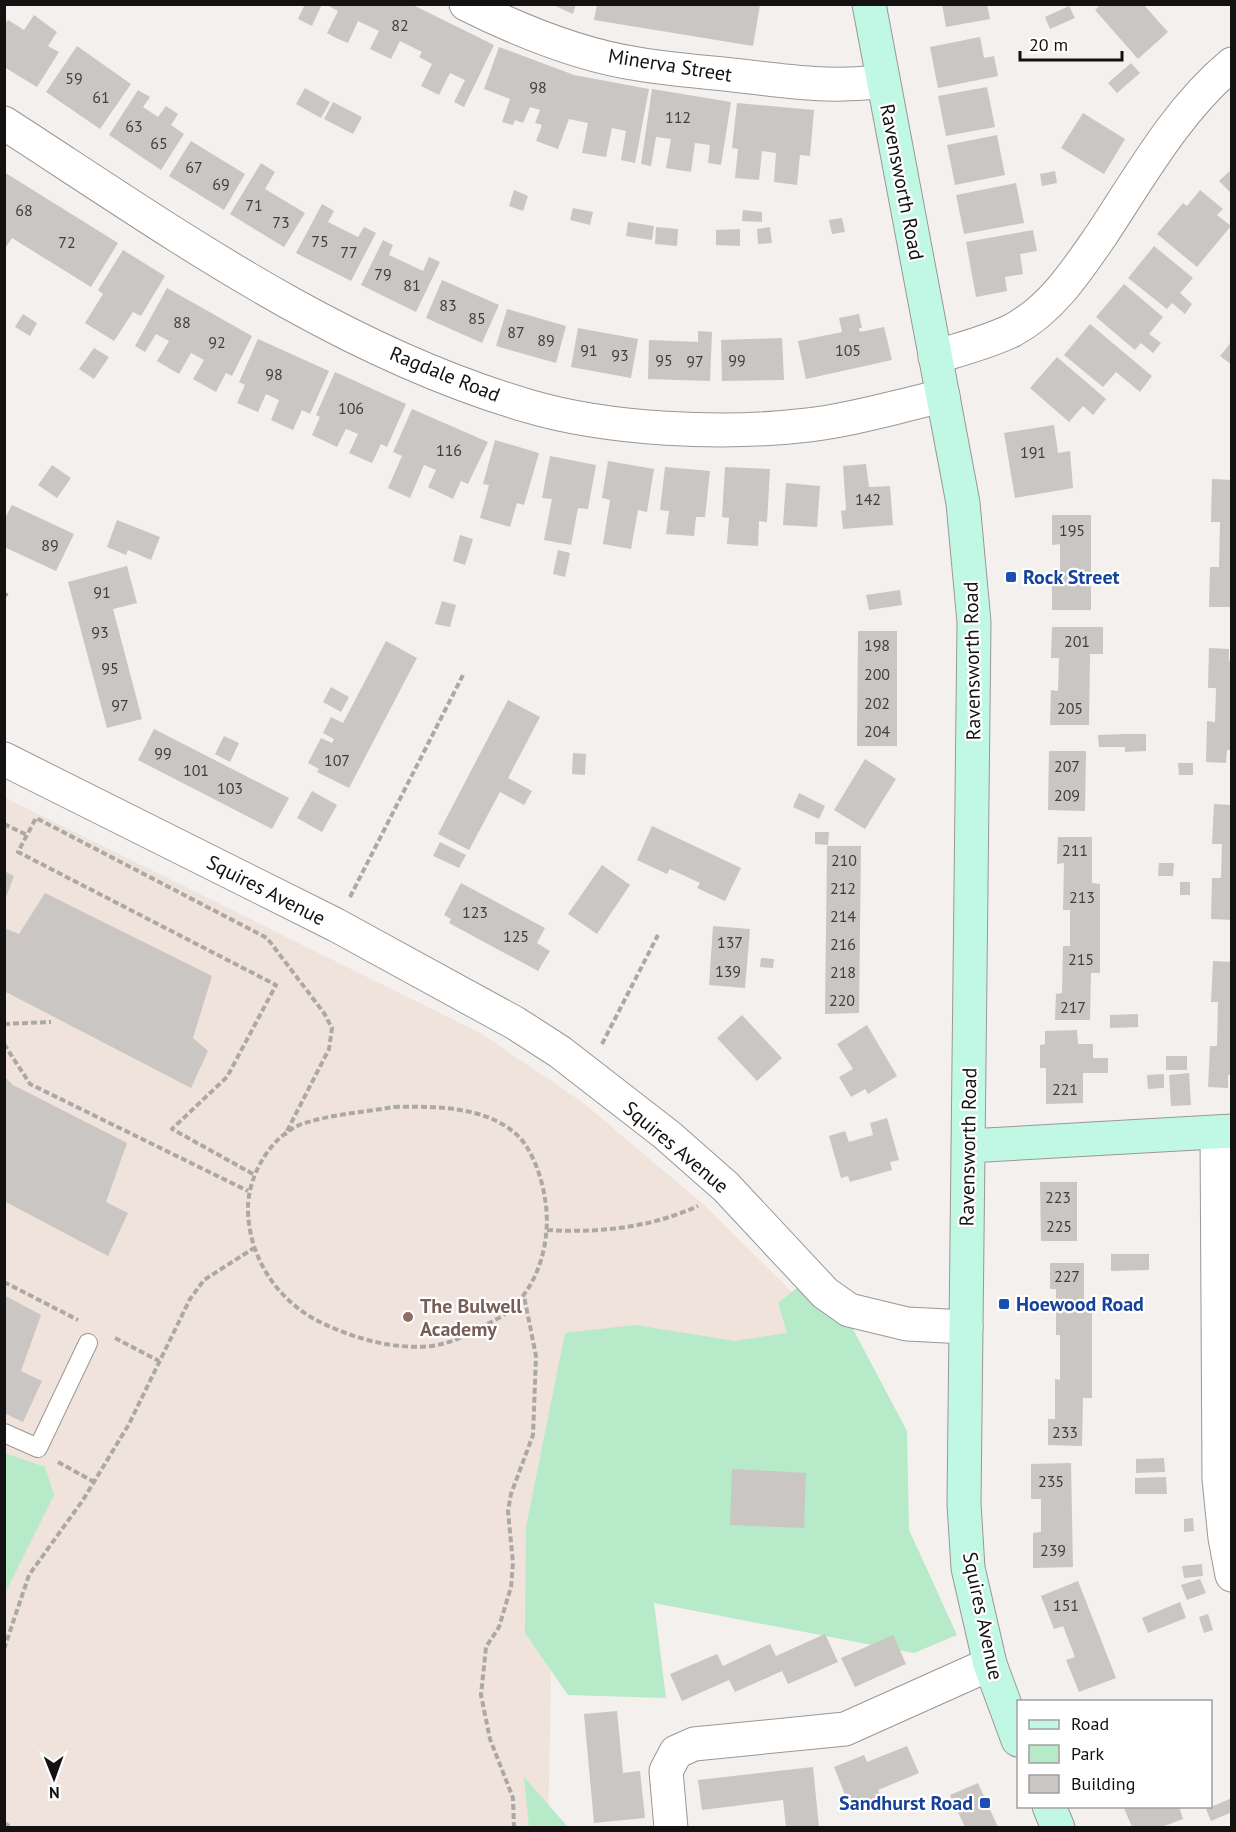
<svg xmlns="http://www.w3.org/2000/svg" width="1236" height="1832" viewBox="0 0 1236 1832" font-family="'PT Sans',sans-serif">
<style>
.built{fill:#efe3dc}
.green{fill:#b6eac8}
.building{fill:#cac6c3}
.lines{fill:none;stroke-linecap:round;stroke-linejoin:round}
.lane-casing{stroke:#9b9794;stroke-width:20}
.street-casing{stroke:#9b9794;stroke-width:35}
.secondary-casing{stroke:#9b9794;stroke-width:35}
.path{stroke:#aca8a6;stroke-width:4;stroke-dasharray:6 3;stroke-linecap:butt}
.lane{stroke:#fff;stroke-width:18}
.street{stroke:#fff;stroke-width:33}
.secondary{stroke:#c0f8e5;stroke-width:33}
.transit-dot{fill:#1a4fb4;stroke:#fff;stroke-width:2}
.education-dot{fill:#8d6e63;stroke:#fff;stroke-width:2}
.labels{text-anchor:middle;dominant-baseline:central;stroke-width:4.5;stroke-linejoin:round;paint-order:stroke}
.number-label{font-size:16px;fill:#413e3e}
.street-label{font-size:20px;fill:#131111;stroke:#fff}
.transit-label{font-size:20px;font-weight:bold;fill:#164399;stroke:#fff;text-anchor:start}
.education-label{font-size:20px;font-weight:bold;fill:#785e54;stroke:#fff;text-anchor:start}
</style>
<rect width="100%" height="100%" fill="#f4f0ed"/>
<!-- built -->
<path class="built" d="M4,797L482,1034L582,1102L703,1204L796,1296L848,1366L553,1584L548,1827H5Z"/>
<!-- green -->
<path class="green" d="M804,1282L846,1316L907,1431L909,1530L957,1635L914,1653L654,1603L666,1698L568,1695L525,1633L526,1527L565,1333L635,1325L735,1341L787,1333L778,1303Z
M5,1453L45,1467L54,1495L5,1593Z
M524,1777L568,1827H529Z"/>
<!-- building -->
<path class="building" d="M305,4H322L312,26L298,19Z
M325,4H411L494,45L464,107L454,102L465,80L450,73L439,95L421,86L432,64L419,57L422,52L400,41L391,59L370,49L379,31L358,21L348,43L336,38L327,33L338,11Z
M551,4H576L573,14Z
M942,4H987L990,19L946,27Z
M1101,4H1143L1168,32L1138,59L1095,10Z
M597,5H760L753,46L594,20Z
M1069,6L1075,18L1050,29L1045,17Z
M34,15L57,32L48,46L59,52L37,87L4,67V24L8,20L24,30Z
M980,37L984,58L994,56L998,76L938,88L930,47Z
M77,46L131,84L100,129L46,92Z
M499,47L574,75L649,89L635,163L621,160L626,131L612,128L606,157L582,153L588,123L569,119L558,149L536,141L542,125L535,123L540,110L530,107L523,123L515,120L513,125L502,122L510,99L484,89Z
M1131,63L1140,73L1117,93L1108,83Z
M987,87L995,127L946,136L938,96Z
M305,88L330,102L321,118L296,104Z
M652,89L731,102L721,165L708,163L710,145L695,143L691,172L666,168L671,139L656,137L651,166L641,164Z
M138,90L150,97L143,107L158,117L166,106L178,114L171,125L184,134L161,170L109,135Z
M333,102L362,117L353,134L324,119Z
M737,103L814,110L810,156L800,155L797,185L774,182L776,153L762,151L759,180L735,178L738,149L732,148Z
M1083,113L1125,139L1104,174L1061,148Z
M997,135L1005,175L955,185L947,145Z
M191,141L245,174L224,210L169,176Z
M261,163L275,172L265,189L305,213L284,247L230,214Z
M1232,169V194L1219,181Z
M1055,171L1057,183L1042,186L1040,174Z
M4,172L118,243L91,287L12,238L4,250Z
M1016,183L1024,223L964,234L956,195Z
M514,190L528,196L523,211L509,206Z
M1200,190L1223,209L1217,215L1231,226L1197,267L1157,234L1183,203L1187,206Z
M322,204L334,211L328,222L358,237L364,227L376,233L351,281L296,253Z
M573,208L593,212L590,225L570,220Z
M743,210L762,212V222L742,221Z
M842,218L845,232L832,234L829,220Z
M628,222L654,226L652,240L626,236Z
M656,227L678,229L677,246L655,244Z
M770,227L772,243L758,244L757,229Z
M740,229V246L716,245V230Z
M1033,230L1037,251L1020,254L1023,274L1005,277L1007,291L976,297L966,242Z
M383,240L393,245L389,255L423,271L429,257L440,262L416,312L361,285Z
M1154,246L1193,278L1180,293L1192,304L1185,314L1172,303L1167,309L1128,278Z
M123,250L165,276L141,316L133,312L114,341L85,323L103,294L98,290Z
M442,280L499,305L482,343L426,318Z
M1124,284L1163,317L1149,334L1161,343L1153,353L1141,343L1135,350L1096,317Z
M167,288L252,336L232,376L226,373L216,392L193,379L204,360L191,353L179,374L157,361L169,341L156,334L145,352L135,346Z
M507,309L566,326L556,363L496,346Z
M23,314L37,323L30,336L15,327Z
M859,314L862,328H859L860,332L884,327L892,360L806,379L798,341L842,332L839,318Z
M1090,324L1152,376L1140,392L1116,372L1103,387L1064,355Z
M578,328L638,339L631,378L571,367Z
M698,331L712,332L710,381L648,379L649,340L698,342Z
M782,338L784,380L722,381L721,340Z
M258,339L329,371L310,414L302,410L293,430L271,420L279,400L266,394L258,412L237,403L245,385L239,382Z
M1232,341V365L1220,356Z
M94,348L109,357L94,379L79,369Z
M1057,357L1106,399L1093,415L1083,406L1069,422L1030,388Z
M335,372L406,404L387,447L381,444L372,463L349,453L358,434L351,431L346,429L337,447L312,435L320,417L316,415Z
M412,409L488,442L468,484L461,481L453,499L428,487L436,470L424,465L410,498L388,488L402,456L393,452Z
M1054,425L1058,453L1070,451L1073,488L1015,498L1004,433Z
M495,440L539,453L524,505L517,503L510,527L480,518L489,485L483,484Z
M550,456L596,465L588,509L578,508L571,545L544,540L552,499L542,498Z
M608,461L654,469L647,512L638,510L631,549L603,544L610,500L602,498Z
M866,464L869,487L890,486L893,525L843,529L841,511L846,510L843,466Z
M52,465L71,478L57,498L38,485Z
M665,467L710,471L705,517H696L694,536L666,534L669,511L660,510Z
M725,467L770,469L767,522L759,521L758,546L727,544L729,518L722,517Z
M1212,479L1232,480L1231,607H1209L1210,567H1219L1220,522H1211Z
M786,483L820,486L817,527L783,525Z
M12,505L74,534L56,571L4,547V520Z
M1052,515H1091V610H1052V582L1060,581V544L1052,545Z
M117,520L160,537L151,560L128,550L126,555L107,547Z
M460,535L473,539L465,565L453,561Z
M558,550L570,553L565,577L553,574Z
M127,566L137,603L113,609L142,719L107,728L68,582Z
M900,590L902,605L869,610L866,595Z
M442,601L456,605L450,627L435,624Z
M1052,627H1103V654H1090L1089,725H1050L1051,690L1058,691L1059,658H1051Z
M858,631H897V746H857Z
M386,641L417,658L349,788L317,772L319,769L308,763L321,738L332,743L334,739L323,733L331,717L343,723Z
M1209,648L1229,649V661H1232V750H1227L1226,763L1206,762L1207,721L1215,722L1216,688H1208Z
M331,687L349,697L341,712L323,702Z
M508,700L540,717L508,778L532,791L524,805L500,792L469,850L438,834Z
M154,729L289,798L272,829L138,760Z
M1125,734H1146V751L1125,752V747H1099L1098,735Z
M224,736L239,743L230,762L215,754Z
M1049,751H1086L1085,811L1048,810Z
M573,753L586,754L585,775L572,774Z
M865,759L896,779L865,829L834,810Z
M1178,763H1193V775H1179Z
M312,791L337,805L322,832L297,818Z
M799,793L825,806L819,819L793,807Z
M1214,804L1232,805V920L1211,919L1212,878H1221L1222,844H1212Z
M652,826L741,868L725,901L697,888L700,883L670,869L667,874L637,860Z
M815,832H829L828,845L815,844Z
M1058,837H1092V883L1100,884V973H1091L1090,1020H1055L1056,994L1062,993L1063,946H1070V910H1063L1064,863L1057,864Z
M440,842L466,855L459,868L433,856Z
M827,846H861L859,1013L825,1014Z
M1159,863H1174L1173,876H1158Z
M602,865L630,885L597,934L568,914Z
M4,871L14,876L5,900H4Z
M1180,882H1190V895H1180Z
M461,883L545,928L537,943L550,951L538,971L449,923L451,919L444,915Z
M45,893L212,976L193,1038L208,1051L191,1088L4,991V928L19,934Z
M713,926L750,929L745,988L709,985Z
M761,958L774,959L773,968L760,967Z
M1213,961L1232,962V1075H1228V1088L1208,1087L1210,1046H1217L1218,1002H1211Z
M1138,1014V1027L1110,1028V1015Z
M742,1015L782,1058L757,1081L717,1038Z
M867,1025L897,1076L868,1094L865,1089L851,1097L839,1077L853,1069L837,1044Z
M1077,1030L1078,1044H1093V1058H1108V1073H1083V1103L1046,1104V1068H1040V1045L1045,1044V1031Z
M1166,1056H1187V1070H1166Z
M1189,1073L1191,1105L1171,1106L1169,1075Z
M1164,1074V1088L1148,1089L1147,1075Z
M4,1076L13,1085L127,1143L106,1202L128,1213L108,1256L4,1201Z
M887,1118L899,1160L890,1162L892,1170L850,1182L848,1176L841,1178L829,1136L845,1131L849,1142L873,1135L870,1123Z
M1040,1182H1077V1241H1041Z
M1111,1254H1149V1270L1111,1271Z
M1050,1263H1084V1309H1092V1398H1083L1082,1446L1048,1445V1419H1055V1379L1060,1380V1335H1056V1289H1050Z
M4,1295L41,1315L21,1371L42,1381L23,1422L4,1413Z
M1164,1458L1165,1472L1136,1473V1459Z
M1071,1463L1073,1567L1033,1568V1533L1041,1532V1499H1031V1464Z
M732,1469L806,1473L804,1528L730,1525Z
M1166,1477L1167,1494H1135V1478Z
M1193,1518L1194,1531L1184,1532V1519Z
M1202,1564L1203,1576L1184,1578L1182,1566Z
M1200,1579L1206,1593L1187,1600L1181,1585Z
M1078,1581L1116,1678L1079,1692L1066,1660L1075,1657L1063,1626L1054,1629L1041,1596Z
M1180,1602L1186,1618L1148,1633L1142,1618Z
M1208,1614L1213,1630L1204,1633L1199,1617Z
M825,1634L838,1662L788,1684L782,1671L735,1692L729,1680L682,1701L670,1674L717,1654L723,1666L770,1644L776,1656Z
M893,1635L906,1664L855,1687L841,1658Z
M617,1711L623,1773L640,1771L645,1818L594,1823L584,1714Z
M907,1746L919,1773L878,1790L882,1800L852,1812L834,1767L864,1755L867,1762Z
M813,1767L819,1827H786L783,1800L702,1810L698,1780Z
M978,1783L997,1825L998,1827H965L950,1795Z
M1232,1798V1812L1211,1821L1206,1809Z
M1123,1806H1179L1183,1819L1162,1827H1132Z"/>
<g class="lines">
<!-- lane casing -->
<g class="lane-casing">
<path id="lane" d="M4,1433L38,1448L88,1343"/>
</g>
<!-- street casing -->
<g class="street-casing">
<path id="street" d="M466,4C520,31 578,55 638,64C673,70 708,72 742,76C790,82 836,88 883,81
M4,123C171,231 336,350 528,406C609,430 724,435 808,425C853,420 898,406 943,396
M935,357C961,349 989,342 1013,330C1053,308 1077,270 1102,234C1141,175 1177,110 1232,64
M4,759L336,925L515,1023L560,1052L667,1135L726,1187L825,1293L849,1310L907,1324L966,1327
M1217,1133L1219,1479L1225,1538L1232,1575
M671,1828L666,1771L676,1752L694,1744L845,1729L990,1664"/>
</g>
<!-- secondary casing -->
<g class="secondary-casing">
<path id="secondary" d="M869,4L963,503L974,622L964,1504L968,1568L990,1664L1018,1740
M968,1146L1232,1131
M1049,1806L1058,1828"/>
</g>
<!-- path -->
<path class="path" d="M4,597L7,593
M4,824L27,835
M350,897L464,673
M4,1024L51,1022
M4,1044L30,1084L248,1191
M602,1044L658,935
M394,1107C433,1106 485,1106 516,1134C532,1148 542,1178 545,1199C552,1239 539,1288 506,1313C499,1319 490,1322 482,1327C465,1336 451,1343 432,1346C393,1350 352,1338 318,1321C276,1299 248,1256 248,1208C248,1175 272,1133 305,1123C333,1114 365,1112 394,1107Z
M253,1174L172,1129L227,1077L276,985L18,852L36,818L267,938L324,1013L332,1028L329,1049L285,1135
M547,1230C600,1233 649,1228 698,1206
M4,1282L78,1320
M115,1338L159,1361
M58,1462L94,1482
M4,1649L29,1575L83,1500L129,1424L190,1299L204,1280L254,1248
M4,1823L12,1828
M514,1828L513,1798L490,1739L481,1695L486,1647L499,1627L511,1587L513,1563L508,1511L511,1494L533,1435L536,1356L524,1296"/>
<!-- lane -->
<use href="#lane" class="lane"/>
<!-- street -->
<use href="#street" class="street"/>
<!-- secondary -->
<use href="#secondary" class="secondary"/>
</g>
<!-- markers -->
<g class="transit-dot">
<rect x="1005" y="571" width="12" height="12" rx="3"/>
<rect x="998" y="1298" width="12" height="12" rx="3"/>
<rect x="979" y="1797" width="12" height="12" rx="3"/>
</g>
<circle class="education-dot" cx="408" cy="1317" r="6"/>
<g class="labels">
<!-- number labels -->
<g class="number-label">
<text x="400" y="25">82</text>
<text x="74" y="78">59</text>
<text x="538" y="87">98</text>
<text x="101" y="97">61</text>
<text x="678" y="117">112</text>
<text x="134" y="126">63</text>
<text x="159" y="143">65</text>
<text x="194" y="167">67</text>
<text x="221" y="184">69</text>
<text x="254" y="205">71</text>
<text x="24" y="210">68</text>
<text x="281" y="222">73</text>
<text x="320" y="241">75</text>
<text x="67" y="242">72</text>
<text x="349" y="252">77</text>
<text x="383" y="274">79</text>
<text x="412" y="285">81</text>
<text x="448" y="305">83</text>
<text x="477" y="318">85</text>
<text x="182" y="322">88</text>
<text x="516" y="332">87</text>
<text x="546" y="340">89</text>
<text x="217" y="342">92</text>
<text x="589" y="350">91</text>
<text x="848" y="350">105</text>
<text x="620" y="355">93</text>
<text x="664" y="360">95</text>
<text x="737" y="360">99</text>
<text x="695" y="361">97</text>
<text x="274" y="374">98</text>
<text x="351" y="408">106</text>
<text x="449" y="450">116</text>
<text x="1033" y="452">191</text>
<text x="868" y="499">142</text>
<text x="1072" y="530">195</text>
<text x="50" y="545">89</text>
<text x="102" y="592">91</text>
<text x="100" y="632">93</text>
<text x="1077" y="641">201</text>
<text x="877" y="645">198</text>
<text x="110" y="668">95</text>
<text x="877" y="674">200</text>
<text x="877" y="703">202</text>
<text x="120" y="705">97</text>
<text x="1070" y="708">205</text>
<text x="877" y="731">204</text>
<text x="163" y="753">99</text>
<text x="337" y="760">107</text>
<text x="1067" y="766">207</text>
<text x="196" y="770">101</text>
<text x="230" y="788">103</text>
<text x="1067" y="795">209</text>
<text x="1075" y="850">211</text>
<text x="844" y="860">210</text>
<text x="843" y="888">212</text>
<text x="1082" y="897">213</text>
<text x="475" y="912">123</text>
<text x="843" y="916">214</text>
<text x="516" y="936">125</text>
<text x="730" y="942">137</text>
<text x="843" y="944">216</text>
<text x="1081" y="959">215</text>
<text x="728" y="971">139</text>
<text x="843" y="972">218</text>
<text x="842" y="1000">220</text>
<text x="1073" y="1007">217</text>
<text x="1065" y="1089">221</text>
<text x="1058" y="1197">223</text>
<text x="1059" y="1226">225</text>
<text x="1067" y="1276">227</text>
<text x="1065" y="1432">233</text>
<text x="1051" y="1481">235</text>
<text x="1053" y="1550">239</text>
<text x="1066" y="1605">151</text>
</g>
<!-- street labels -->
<g class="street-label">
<text transform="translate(670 65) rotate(9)">Minerva Street</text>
<text transform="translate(902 182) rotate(79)">Ravensworth Road</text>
<text transform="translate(445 374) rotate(22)">Ragdale Road</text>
<text transform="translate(972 661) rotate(-91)">Ravensworth Road</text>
<text transform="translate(266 890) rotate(27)">Squires Avenue</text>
<text transform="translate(676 1147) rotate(40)">Squires Avenue</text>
<text transform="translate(968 1147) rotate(-89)">Ravensworth Road</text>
<text transform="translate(983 1616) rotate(78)">Squires Avenue</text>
</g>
<!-- transit labels -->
<g class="transit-label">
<text x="1023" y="577">Rock Street</text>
<text x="1016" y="1304">Hoewood Road</text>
<text x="973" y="1803" text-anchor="end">Sandhurst Road</text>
</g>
<!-- education labels -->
<g class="education-label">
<text x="420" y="1306">The Bulwell<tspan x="420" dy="23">Academy</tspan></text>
</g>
</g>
<!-- border -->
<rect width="1236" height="1832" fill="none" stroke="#131111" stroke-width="12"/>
<!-- legend -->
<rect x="1017" y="1700" width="195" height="108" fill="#ffffff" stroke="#a1a0a0" stroke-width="1.5"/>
<rect x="1029" y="1720" width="30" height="9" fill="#c0f8e5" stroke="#a1a0a0" stroke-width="1.5"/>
<text x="1071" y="1730" font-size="18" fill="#131111">Road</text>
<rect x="1029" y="1745" width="30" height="18" fill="#b6eac8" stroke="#a1a0a0" stroke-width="1.5"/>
<text x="1071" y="1760" font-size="18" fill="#131111">Park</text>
<rect x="1029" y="1775" width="30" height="18" fill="#cac6c3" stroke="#a1a0a0" stroke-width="1.5"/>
<text x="1071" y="1790" font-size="18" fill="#131111">Building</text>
<!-- north arrow -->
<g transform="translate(54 1778) rotate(179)" stroke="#ffffff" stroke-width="4.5" paint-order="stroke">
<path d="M0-4.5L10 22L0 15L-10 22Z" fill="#131111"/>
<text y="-9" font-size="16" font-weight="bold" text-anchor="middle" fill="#131111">N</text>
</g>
<!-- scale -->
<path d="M1020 51v9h102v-9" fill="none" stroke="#131111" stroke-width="3"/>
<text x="1029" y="51" font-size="18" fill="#131111" stroke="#ffffff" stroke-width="4.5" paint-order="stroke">20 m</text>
</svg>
